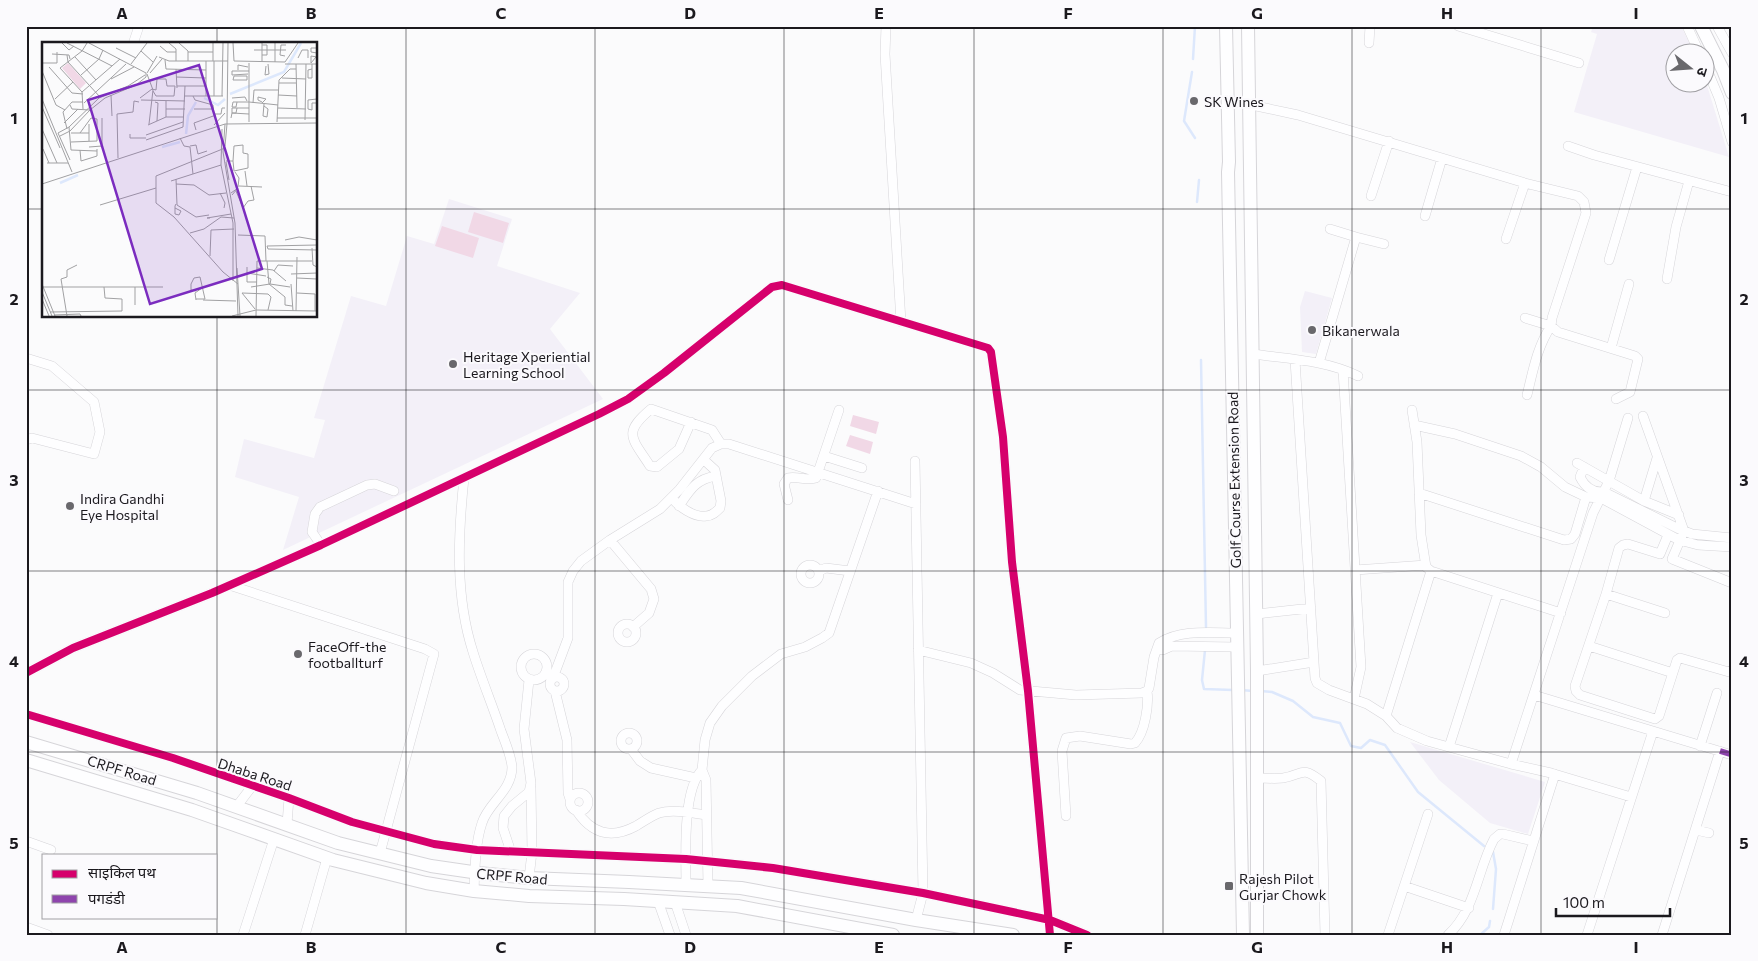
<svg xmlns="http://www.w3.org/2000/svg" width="1758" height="961" viewBox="0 0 1758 961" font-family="Commissioner,'Noto Sans Devanagari',sans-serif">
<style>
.built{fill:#f3f0f8}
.green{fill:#f1d8e6}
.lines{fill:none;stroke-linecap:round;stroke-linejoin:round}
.stream{stroke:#dde8fc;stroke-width:2.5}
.street-casing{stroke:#d6d5d9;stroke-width:10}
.secondary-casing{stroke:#d6d5d9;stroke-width:14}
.street{stroke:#fefeff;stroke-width:9}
.secondary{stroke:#fefeff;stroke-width:12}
.quiet{stroke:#8e44ad;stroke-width:6;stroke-dasharray:12 6;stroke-linecap:butt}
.cycleway-casing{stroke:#fbfafd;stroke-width:11}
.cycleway{stroke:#d6006c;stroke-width:8}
.grid{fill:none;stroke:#1b191e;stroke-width:1;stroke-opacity:0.55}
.poi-dot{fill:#69686c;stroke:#fbfafd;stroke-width:2}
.labels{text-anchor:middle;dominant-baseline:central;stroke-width:4;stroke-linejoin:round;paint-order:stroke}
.poi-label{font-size:14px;fill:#1b191e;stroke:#fbfafd;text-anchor:start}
.street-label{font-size:14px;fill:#1b191e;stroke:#fbfafd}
.inset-river{fill:none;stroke:#dde8fc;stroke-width:2.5}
.inset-road{fill:none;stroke:#a1a1a3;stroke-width:1}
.view{fill:#7b2cbf;fill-opacity:0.15;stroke:#7b2cbf;stroke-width:2.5}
.inset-edge{fill:none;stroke:#1b191e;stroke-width:2.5}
.neatline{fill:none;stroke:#1b191e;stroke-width:2}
.grid-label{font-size:16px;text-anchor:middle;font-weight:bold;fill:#1b191e}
</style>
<rect width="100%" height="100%" fill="#fbfbfc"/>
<!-- built -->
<path class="built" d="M1593,26H1681L1694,52H1676V82H1706L1729,157L1574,112L1597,34L1591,32Z
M449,199L512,219L497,266L580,293L550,329L603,399L283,550L299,497L235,477L244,439L314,458L325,420L314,418L351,296L386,306L407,236L434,244Z
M1305,291L1332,298L1316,354L1302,352L1300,307Z
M1410,742L1545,782L1528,834L1490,823L1439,780Z"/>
<!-- green -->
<path class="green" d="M474,212L509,223L503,243L468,232Z
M442,226L479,238L473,258L435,246Z
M853,415L879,422L876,434L850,426Z
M850,435L873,442L870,454L846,446Z"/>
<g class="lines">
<!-- stream -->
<path class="stream" d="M1193,59L1195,26
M1192,72L1184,121L1195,138
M1197,202L1199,180
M1201,360L1206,627
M1205,650L1202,680L1204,689L1233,690
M1241,690L1253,691
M1261,691L1272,692L1293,701L1313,717L1340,723L1351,746L1361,748L1370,740L1385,745L1418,792L1484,846
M1493,852L1496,869L1493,909
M1480,935L1489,927L1490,921"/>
<!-- street casing -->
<g class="street-casing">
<path id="street" d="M886,26L885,54L901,322
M1458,26L1579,63
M1687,26L1699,52
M1717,26L1732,53
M1369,43L1370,26
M133,44L139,26
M1706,67L1719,98L1732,142
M1228,100L1298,115L1525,183L1578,196L1584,202L1586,213L1552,318L1551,326L1558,332L1635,356L1638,359L1630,392L1616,399
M1568,146L1594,155L1732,192
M1371,196L1389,141
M1425,216L1442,158
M1330,229L1356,237
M1506,239L1525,183
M1609,260L1637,167
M1667,279L1676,227L1689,181
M1525,318L1551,326C1537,347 1533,371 1527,395
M1611,348L1629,284
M1253,354C1288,359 1325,360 1358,376
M26,358L52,366L94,402L100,432L94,454L32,438L26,440
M1295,360L1315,678L1317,683L1329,690L1367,704L1386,716L1397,728L1427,741L1511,764L1551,773L1631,797
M1319,363L1356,237L1384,244
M1343,370L1361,667L1354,699
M1412,410L1417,442L1421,535L1426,567L1431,571L1561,613
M1643,416L1684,531L1672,559L1732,583
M691,422L679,449L657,467L650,466C632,438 622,433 651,409L712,430L721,444
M1414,425L1455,434L1521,456L1541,467L1565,487L1586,497L1601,498L1679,540L1698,545L1732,547
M824,456L862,468
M915,461L923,893L916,920
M1577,463L1644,501L1679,515
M1584,467L1580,477C1585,487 1592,493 1604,492L1679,529L1692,534L1732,538
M464,478C458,536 455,596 473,652C481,678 492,704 501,731C505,742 511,755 512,767C512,791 488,803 482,823C475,844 475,869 474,891
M1419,493L1564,540L1571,539L1575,534L1586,497
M672,498C678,506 694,518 706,516C712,516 716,512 720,508L721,501L715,470L704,460
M788,500L784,484L788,478C797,476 807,481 816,478L839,410
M1644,501L1657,458
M679,506C690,490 696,479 716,476
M1668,535L1660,554L1628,544L1623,545L1619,548L1606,594L1575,686L1576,691L1580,695L1655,719L1659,716L1677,660L1680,658L1729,672L1732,670
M610,540L651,589L654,599L649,613L633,627
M321,545L312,532L315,514L320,507L367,485L375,484L394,491
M801 574a9 9 0 1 1 18 0a9 9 0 1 1-18 0Z
M1355,570L1426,565
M819,571L826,568L850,571
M229,585L425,649L434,654L380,853
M1606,594L1665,613
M1257,614L1311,608
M618 633a9 9 0 1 1 18 0a9 9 0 1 1-18 0Z
M1589,646L1673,673
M1157,649L1163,650L1172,646L1236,647
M918,650L971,663L993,673L1020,690L1076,695L1142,693L1147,691L1149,688L1154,657L1159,643C1181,629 1211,633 1236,633
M521 667a13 13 0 1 1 26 0a13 13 0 1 1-26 0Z
M1257,671L1314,662
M26,673L73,648L212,593L321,545L599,414L628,399L664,373L772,287L782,285L988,348L991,352L1003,437L1012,562L1028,691L1050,935
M550 684a7 7 0 1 1 14 0a7 7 0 1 1-14 0Z
M553,678L568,638V582L573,571L581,561L610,540L660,509L679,490L712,448L721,444H729L916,504
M555,691L567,740L568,793L570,799
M1534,695L1732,755
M26,714L173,758L289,798L352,822L434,844L477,850L686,859L773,868L923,893L1050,920L1087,935
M1386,716L1431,571
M621 741a8 8 0 1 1 16 0a8 8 0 1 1-16 0Z
M1700,746L1717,693
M1449,747L1498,593
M631,749L640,761L651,768L696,778
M1511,764L1593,513L1609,481L1628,418
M1257,778C1266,778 1275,779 1283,778C1303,775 1301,765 1321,781L1325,935
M570 802a9 9 0 1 1 18 0a9 9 0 1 1-18 0Z
M237,806L253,785
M576,810C591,833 610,840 636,826C643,822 651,816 659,813C673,809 692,813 706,815
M1066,816L1062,751L1066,738L1080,736L1131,744L1135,743C1145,732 1149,705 1147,691
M287,824L289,798
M1696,830L1709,833
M26,841L51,850
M511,852L503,828L504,816L512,806L529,792L531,783L524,729L529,680
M529,878L532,852L531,788
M686,885C686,858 682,790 702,770
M708,886L706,780L702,770L705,740L710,723L722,706L752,676L781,654L805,647L822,638L829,633L878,491
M1404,886L1469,908
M658,901L670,935
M675,902L686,935
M26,927L48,935
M243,935L274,839
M305,935L327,858
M1388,935L1428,814
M1448,935C1476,909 1477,871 1494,839L1500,834H1503L1533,841
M1504,935L1555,774
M1587,935L1653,731
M1662,935L1720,751"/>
</g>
<!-- secondary casing -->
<g class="secondary-casing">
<path id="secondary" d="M1226,26L1229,162L1228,172L1243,935
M1248,26L1257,671V935
M1701,26L1723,70L1732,93
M26,742L197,793L338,843L431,866L479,873L529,878L629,882L741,888L916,920L1013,935
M26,760L192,810L333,860L426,883L474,891L529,896L624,899L737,906L893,935"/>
</g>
<!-- street -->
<use href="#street" class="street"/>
<!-- secondary -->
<use href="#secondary" class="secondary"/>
<!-- quiet -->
<path class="quiet" d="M1720,751L1730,754"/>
<!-- cycleway casing -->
<g class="cycleway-casing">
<path id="cycleway" d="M26,673L73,648L212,593L321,545L599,414L628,399L664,373L772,287L782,285L988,348L991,352L1003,437L1012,562L1028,691L1050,935
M26,714L173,758L289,798L352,822L434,844L477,850L686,859L773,868L923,893L1050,920L1087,935"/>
</g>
<!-- cycleway -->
<use href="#cycleway" class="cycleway"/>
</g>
<!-- grid -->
<path class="grid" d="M217,26V44M406,26V935M595,26V935M784,26V935M974,26V935M1163,26V935M1352,26V935M1541,26V935M26,209H44M316,209H1732M217,316V935M26,390H1732M26,571H1732M26,752H1732"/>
<!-- markers -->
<g class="poi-dot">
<circle cx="1194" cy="101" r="5"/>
<circle cx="1312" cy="330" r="5"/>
<circle cx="453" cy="364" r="5"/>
<circle cx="70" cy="506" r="5"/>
<circle cx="298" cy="654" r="5"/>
<rect x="1224" y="881" width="10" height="10" rx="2.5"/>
</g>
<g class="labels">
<!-- poi labels -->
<g class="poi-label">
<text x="1204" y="101">SK Wines</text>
<text x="1322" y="330">Bikanerwala</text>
<text x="463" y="356">Heritage Xperiential<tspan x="463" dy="16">Learning School</tspan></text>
<text x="80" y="498">Indira Gandhi<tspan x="80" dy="16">Eye Hospital</tspan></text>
<text x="308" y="646">FaceOff-the<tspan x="308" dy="16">footballturf</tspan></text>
<text x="1239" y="878">Rajesh Pilot<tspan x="1239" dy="16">Gurjar Chowk</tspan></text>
</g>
<!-- street labels -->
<g class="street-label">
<text transform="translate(1234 480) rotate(-91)">Golf Course Extension Road</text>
<text transform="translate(122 770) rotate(17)">CRPF Road</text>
<text transform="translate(255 774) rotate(18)">Dhaba Road</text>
<text transform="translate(512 876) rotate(5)">CRPF Road</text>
</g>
</g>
<!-- overview -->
<g transform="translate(42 42)">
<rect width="275" height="275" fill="#fbfbfc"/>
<path d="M26,21L44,41L38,47L20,26Z" fill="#f1d8e6"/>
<path class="inset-river" d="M188,52L242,30L259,1M162,56L176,63L183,57M144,92L146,74L154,60M120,105L138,100M18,141L36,133"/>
<path class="inset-road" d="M20,1L27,8L32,4M25,1L70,24M47,1L104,31M127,1L134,7V19M137,1L146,9V19M191,1L192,19L243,20L256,1M118,4L125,10H134M74,6L94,16M274,6H269V10L275,11M212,8H244M99,9L111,20M146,10H171M10,12L27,13L28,17M25,13L26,20L58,55M220,13H225V3H220M243,14L238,13L239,3H244M33,15L54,38M117,15L127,19H186M274,15L269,21V14L275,15M256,16L260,8H266V16M123,18L124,27L164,28M171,19V1M220,20V1M233,20V1M0,21H15V10M89,22L105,1M243,22H275M254,22L255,66M270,22V36H266V28L270,27M224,24L223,33L227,32L226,22M7,25L30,51L41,52M134,27L135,46M196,28V23L206,25M0,29L14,63L23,68M105,31L115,14M108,31L120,17M105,32L111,48L107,82M206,32L190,33V29H207M39,33L57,17L61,8M192,34H205V38H191ZM134,35L164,36M240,36L264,37M69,37L92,25M237,41H254M135,44H164M40,50L78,17M69,53L70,74M236,53L255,54M143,54H181M151,54L153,58L171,63L172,72H179L180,66H183M164,54V19M172,54V19M180,54L181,1M98,56L110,47L114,48L115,37H124L125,44H133L132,54H114L111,49M190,56L203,55L205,59M0,57L30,130M13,57L31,40M99,58L143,59M113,60L116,61L115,79M195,60L194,65H190L191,60H207L227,62L236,63M220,60L216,58V55L224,57L220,61M42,61L84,22M211,61L212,48H236M274,61H270V68L266,67V58L275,57M28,63L30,67L48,68L63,56L94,43L104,35V31M222,64L226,67L225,75L221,74L222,62M0,65L18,106M195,66L194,71H190V66H207M236,66L264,67M41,67L40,50L18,26L40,9L45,1M124,67H143M152,67H172M124,75V59M189,76L190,71L207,72M235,76H275M263,78L264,22M207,80V21M235,80L237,38L248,27H254M22,81L36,67M183,82L181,110L193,181L196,274M185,82L186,1M106,83L124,75H142M172,83L183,71M27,85L29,108L55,109M0,87L15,121M25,87L21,70L30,60H41M180,87L179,123L191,181V239M154,88L152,81L174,73M29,91H47M88,92V96H104M104,93L141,80M18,94L28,89L48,68M138,96L142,104L148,105L151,132M104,98L141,85L143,44M47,99V82M29,100L55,99V77L49,76L38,91M148,104L154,103L156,112L165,109M183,104L185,82M47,105L60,104V76M183,106L114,134V161L132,175L181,230L196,242M1,107L7,121M38,108L39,119L55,114V107M76,116L75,72L91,70L92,59L97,60M28,118L16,91L27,85L57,56L86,44L103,33M184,119H191L192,104L201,103V111L206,112V126L192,129L191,119M184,120L187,138M5,121H26M203,129L205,144M193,130L197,136L196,145M134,137L135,163L154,175L167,173M129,139L179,123M0,142L183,82L275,81M134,142L152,143L167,153L184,151M197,144L220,145M194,149L201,166L206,159L212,158L209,144M178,151L183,161L182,166M189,151L196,146L190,153M58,163L114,146M133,166L139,169L137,173L133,172V164L134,162M168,176H165L189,172M148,191L162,187L179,175L192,176M196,193L223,194L224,219M243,198L257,195L275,198M275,203L225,204L226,207L275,208M270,206L271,223L275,225M168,214L169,188L192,187M225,219L227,242L243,255V263L250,264M205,225V240H215M195,226L198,274M215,226L231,228L244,239M232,229L236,223L251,224M205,231L224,234M249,232L275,231M255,236L275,237M0,242L13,274M228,242L248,245M249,242L251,269M0,245H121M93,245V263M209,245L228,242L229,237L225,235M154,249L149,248V242L152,236L158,235L163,257H154M0,250L10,274M200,251L226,252L229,255L226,268M200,251L213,267M255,251L273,252V269M0,257L7,274M154,258L153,251L160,246M161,258L194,259M254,269L255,215M8,270L80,269V257L63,256L62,245M12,273L38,272L39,274M25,274L19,237L25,235V228L35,223M190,274L214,268L275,269M214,274L215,219H270"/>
<path class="view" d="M157,23L220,227L108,262L46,58Z"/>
<rect width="275" height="275" class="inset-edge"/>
</g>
<!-- border -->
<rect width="1758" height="961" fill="none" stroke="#fbfafd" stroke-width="55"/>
<!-- legend -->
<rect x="42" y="854" width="175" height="65" fill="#fbfafd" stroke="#a1a0a4"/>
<rect x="52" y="870" width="25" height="8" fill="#d6006c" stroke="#a1a0a4"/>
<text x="88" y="878" font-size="15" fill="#1b191e">साइकिल पथ</text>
<rect x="52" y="895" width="25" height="8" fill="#8e44ad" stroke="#a1a0a4"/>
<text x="88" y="904" font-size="15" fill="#1b191e">पगडंडी</text>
<!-- north arrow -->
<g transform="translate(1690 68) rotate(107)"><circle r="24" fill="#fbfafd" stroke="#a1a0a4"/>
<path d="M0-4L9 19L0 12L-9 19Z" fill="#69686c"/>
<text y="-8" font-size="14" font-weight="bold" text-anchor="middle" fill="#1b191e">उ</text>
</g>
<!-- scale -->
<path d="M1556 908v8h114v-8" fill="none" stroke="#1b191e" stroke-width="2.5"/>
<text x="1563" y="908" font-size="15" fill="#1b191e" stroke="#fbfafd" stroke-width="4" paint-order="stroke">100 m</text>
<rect x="28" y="28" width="1702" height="906" class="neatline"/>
<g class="grid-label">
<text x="122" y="19">A</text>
<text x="311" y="19">B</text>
<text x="501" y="19">C</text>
<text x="690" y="19">D</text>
<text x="879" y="19">E</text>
<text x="1068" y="19">F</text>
<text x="1257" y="19">G</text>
<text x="1447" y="19">H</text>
<text x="1636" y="19">I</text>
<text x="14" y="124">1</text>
<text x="1744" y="124">1</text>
<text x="14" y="305">2</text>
<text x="1744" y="305">2</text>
<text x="14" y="486">3</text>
<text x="1744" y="486">3</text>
<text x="14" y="667">4</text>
<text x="1744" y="667">4</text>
<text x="14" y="849">5</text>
<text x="1744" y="849">5</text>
<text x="122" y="953">A</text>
<text x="311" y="953">B</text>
<text x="501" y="953">C</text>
<text x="690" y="953">D</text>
<text x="879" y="953">E</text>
<text x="1068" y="953">F</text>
<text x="1257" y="953">G</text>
<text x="1447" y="953">H</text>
<text x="1636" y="953">I</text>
</g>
</svg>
